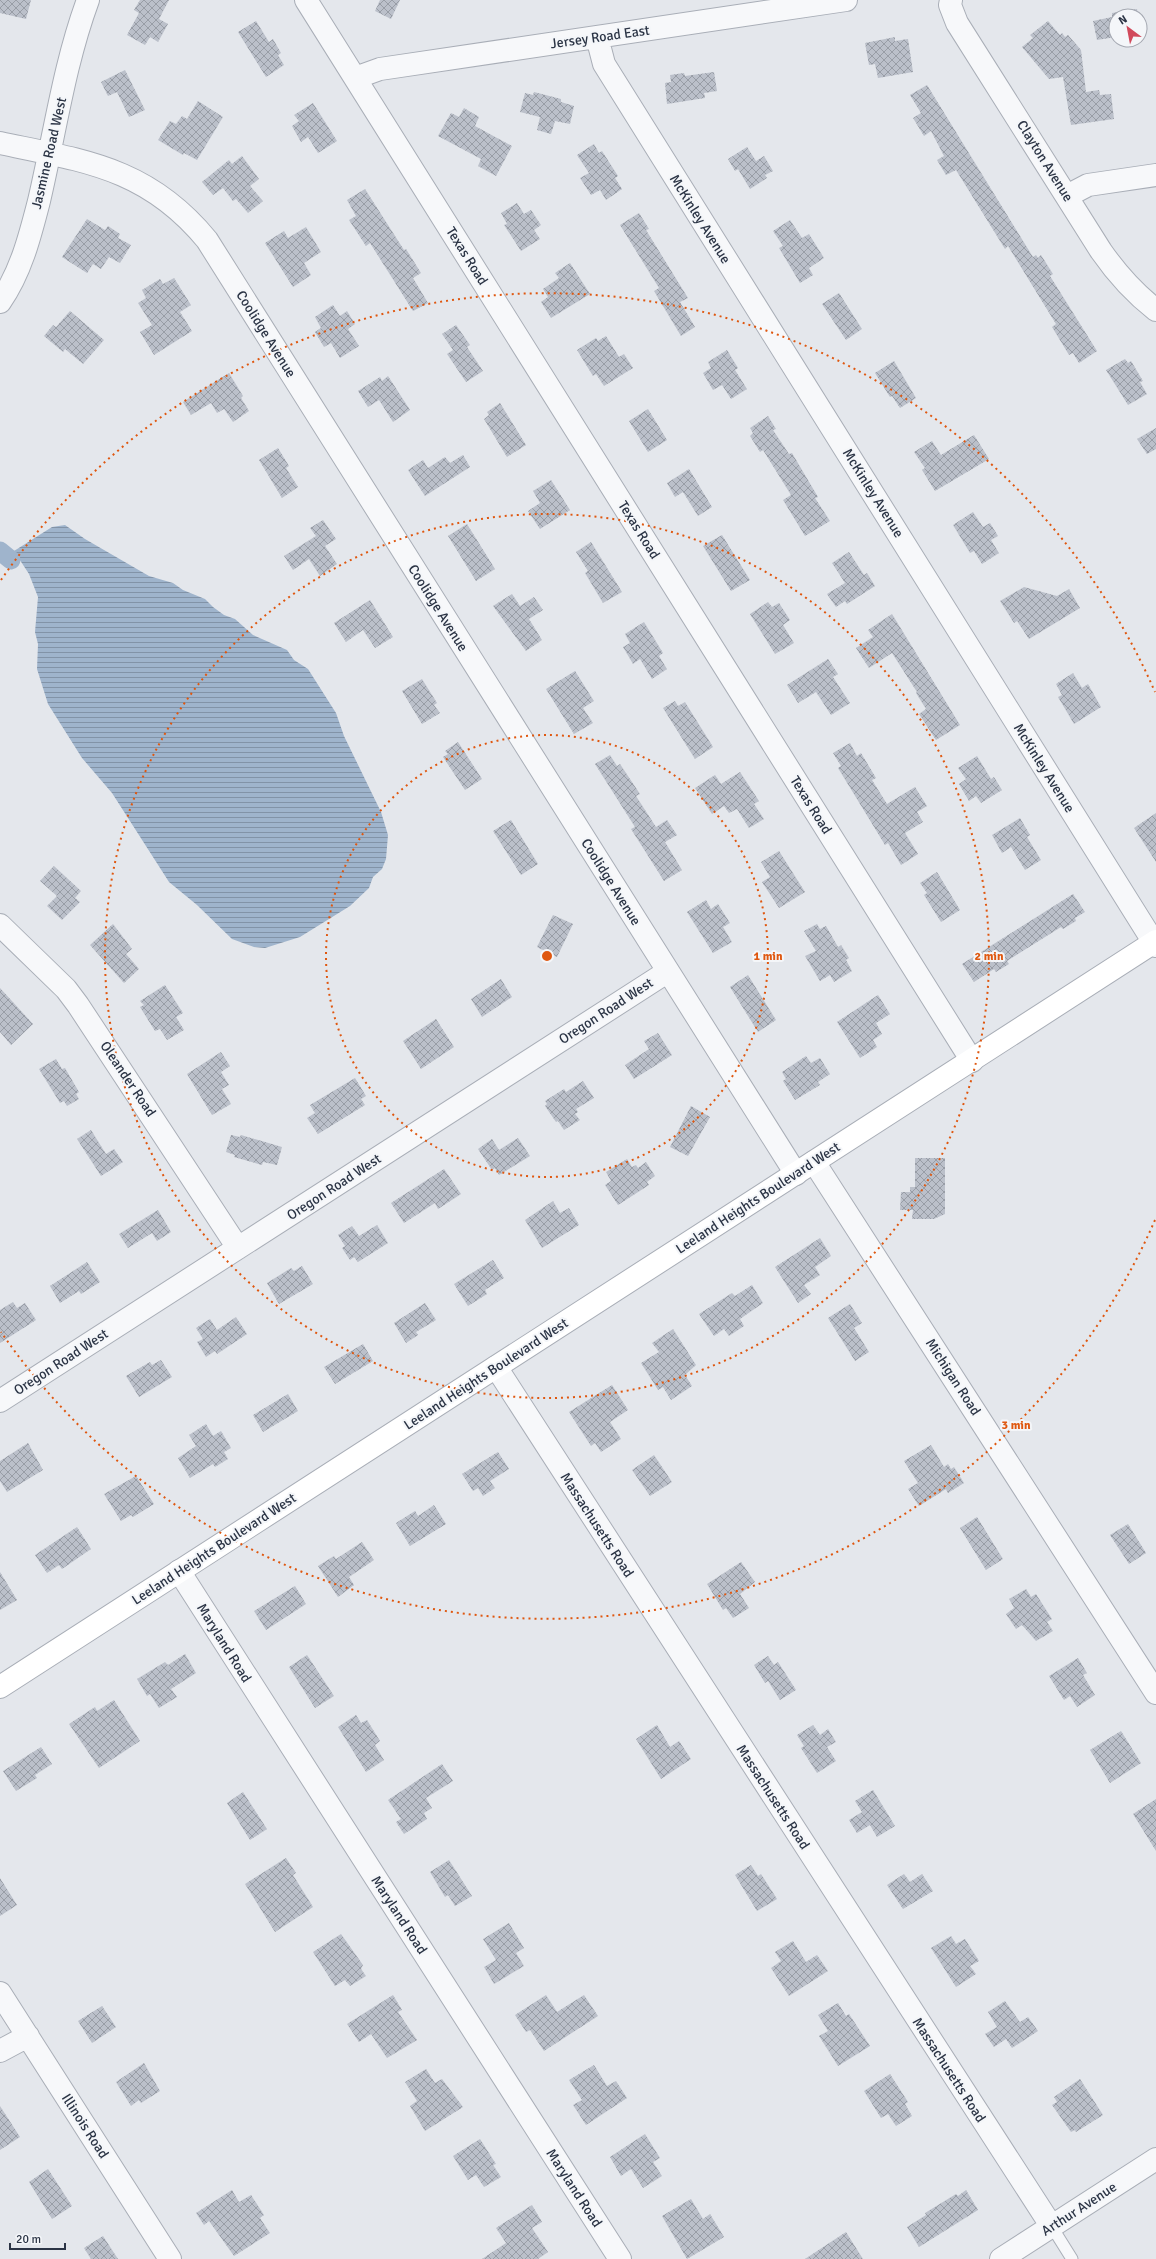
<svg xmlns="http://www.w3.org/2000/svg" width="1156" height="2259" viewBox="0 0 1156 2259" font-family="Signika,sans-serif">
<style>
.water{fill:url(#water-rules)}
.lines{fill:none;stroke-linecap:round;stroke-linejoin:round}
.canal{stroke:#9fb4cc;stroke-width:19}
.building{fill:url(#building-cross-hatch)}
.lane-casing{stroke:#a9aeb7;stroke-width:13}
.street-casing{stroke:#a9aeb7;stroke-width:24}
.secondary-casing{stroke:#a9aeb7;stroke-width:24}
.lane{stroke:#f7f8fa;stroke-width:11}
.street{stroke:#f7f8fa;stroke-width:22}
.secondary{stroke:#fff;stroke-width:22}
.ring{fill:none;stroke:#df570f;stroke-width:2;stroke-dasharray:2 4}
.labels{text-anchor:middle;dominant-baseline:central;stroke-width:4;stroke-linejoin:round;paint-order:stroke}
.street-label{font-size:14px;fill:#2b3445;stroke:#f4f6f9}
.centre{fill:#df570f;stroke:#f4f6f9;stroke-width:2}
.ring-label{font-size:12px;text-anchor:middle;font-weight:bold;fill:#df570f;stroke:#f4f6f9;stroke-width:4;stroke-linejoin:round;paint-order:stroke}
</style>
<defs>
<pattern id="water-rules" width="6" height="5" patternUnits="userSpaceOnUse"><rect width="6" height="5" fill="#9fb4cc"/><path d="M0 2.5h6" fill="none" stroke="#8293a7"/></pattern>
<pattern id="building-cross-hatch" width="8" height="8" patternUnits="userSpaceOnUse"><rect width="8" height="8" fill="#bbc0ca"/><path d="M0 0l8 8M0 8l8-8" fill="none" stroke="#989da6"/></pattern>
</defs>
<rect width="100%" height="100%" fill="#e4e7ec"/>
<!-- water -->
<path class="water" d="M65,525L85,539L149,576L173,583L183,590L205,599L213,607L224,615L235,619L253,635L287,650L294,660L308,669L336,713L344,736L381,812L388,835L386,859L382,869L373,877L369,888L350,906L300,937L265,948L254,947L232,939L197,905L169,882L112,793L82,758L48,704L37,669L38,644L35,632L38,597L29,574L14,551L52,527Z"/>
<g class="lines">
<!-- canal -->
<path class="canal" d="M0,551L11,560"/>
</g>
<!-- building -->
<path class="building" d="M0,0H31L26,19L0,13Z
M140,0H169L159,19L168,24L158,42L150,37L145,45L127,35L139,13L134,10Z
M380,0H400L391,19L375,11Z
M1137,9L1138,16H1116V37L1097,40L1093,21L1112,17V13Z
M256,21L269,42L273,39L281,53L278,55L284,65L266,77L238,32Z
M1048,21L1060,35L1062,33L1065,37L1068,35L1081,50L1086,92L1099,90L1100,95L1111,94L1114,119L1071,125L1063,77L1049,79L1022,47L1033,38L1030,35Z
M895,37V41L908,39L913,72L878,78L875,64L869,65L865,43Z
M125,70L145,110L129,117L117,92L108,96L101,82Z
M714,72L717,91L704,93L705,98L667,104L665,83L671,82L670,75L684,73L685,76Z
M927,85L1033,257L1036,255L1038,258L1041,255L1053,274L1050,276L1097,351L1079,363L1073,353L1069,355L1052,327L1056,324L1008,246L1005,249L956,170L946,175L937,160L944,156L931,131L924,136L913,118L921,113L910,95Z
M534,92L561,99V102L574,106L570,124L555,121L551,134L537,130L540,117L520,112L525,93L533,95Z
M198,101L223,117L197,160L184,153L183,155L158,140L170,121L176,124L182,116L187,119Z
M313,103L337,141L318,153L308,137L301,142L292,126L299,121L294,115Z
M464,108L479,117L475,126L512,146L496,176L478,166L481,159L438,136L451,113L459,117Z
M594,144L599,153L602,151L618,176L615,178L622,189L606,200L600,190L591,195L580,178L589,173L577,155Z
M747,147L756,161L764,156L773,171L765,175L767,178L750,189L738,169L735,171L728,159Z
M242,156L259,179L250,186L263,201L248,213L236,199L233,201L223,188L213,195L202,182L229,160L232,164Z
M365,189L404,250L406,249L421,273L413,278L428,303L413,311L370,243L366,246L349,220L356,216L347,200Z
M517,203L524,214L531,210L541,225L534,230L540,239L521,251L504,225L507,224L501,213Z
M639,213L649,229L646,230L688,298L680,302L695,327L681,336L654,291L659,288L620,225Z
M87,219L105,230L108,226L120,234L118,238L131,245L120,263L109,257L101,269L93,264L87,273L62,257Z
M790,220L802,238L809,234L824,258L809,268L813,275L800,283L779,248L783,246L773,231Z
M306,227L321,252L304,263L311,275L293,287L265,243L284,231L288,238Z
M570,263L590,294L551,318L541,302L548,297L543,289L559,278L555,273Z
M174,278L191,305L180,312L192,331L154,355L140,332L152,325L138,303L146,298L142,290L160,279L163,284Z
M839,293L862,329L846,340L822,304Z
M333,305L340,316L347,311L355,324L348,329L359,346L340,358L331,343L324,347L315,332L321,328L315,317Z
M70,311L104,340L83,364L65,349L63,352L44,336L53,325L56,327Z
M456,325L470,345L467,347L483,371L466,382L447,354L453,350L442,334Z
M606,336L619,357L624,354L633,368L604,386L596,374L593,376L577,350L596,338L598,341Z
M727,350L738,368L735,370L747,389L731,399L722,385L713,390L703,373L711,368L708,362Z
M1125,359L1128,363L1131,361L1143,381L1140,382L1147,394L1128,405L1106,370Z
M894,361L916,398L900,408L892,396L890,397L875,373Z
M229,373L243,396L241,398L249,411L233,422L224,409L217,413L211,403L191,415L183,402Z
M388,376L410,410L393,422L379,400L368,407L358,391L380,377L382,381Z
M500,403L526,445L507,457L484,419L489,415L487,412Z
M648,409L667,440L648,452L629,421Z
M768,416L776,429L773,430L789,454L792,453L818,497L815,498L830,521L805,536L783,500L791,495L763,450L760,452L750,436L753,433L750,428Z
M1156,428V449L1147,454L1137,439Z
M974,435L989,459L935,491L922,470L925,468L914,452L932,441L941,455Z
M278,448L289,466L286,468L298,487L282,498L259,460Z
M463,455L470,467L425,496L408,470L423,460L428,468L445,457L450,463Z
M689,469L712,507L698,516L683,492L675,497L667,483Z
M551,480L570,510L540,529L528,511L540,503L533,491Z
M973,512L983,527L990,523L998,536L991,540L999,553L982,564L974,551L970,553L953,525Z
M323,520L336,539L325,546L337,564L320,576L309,559L293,570L284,556L316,536L310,528Z
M467,524L495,569L476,581L448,536Z
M722,535L750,580L731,591L703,546Z
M591,542L622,592L603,603L585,573L588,571L576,552Z
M849,552L864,575L867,573L875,586L847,604L845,601L836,607L827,594L845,583L832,563Z
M1024,587L1057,596L1069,589L1080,608L1029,639L1017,621L1014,623L1000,601Z
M512,594L520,606L534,597L543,610L529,619L542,640L526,651L493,606Z
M370,600L393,637L375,648L363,630L346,642L334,623Z
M768,602L772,607L779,603L790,620L783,625L794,643L775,654L750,614Z
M892,614L960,725L936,740L919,714L926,709L916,693L917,692L892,653L869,668L856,648L873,637L868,630Z
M644,622L663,653L659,656L667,669L652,679L640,659L633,664L623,647L630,643L625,634Z
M828,659L838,674L833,677L850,703L831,715L816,692L798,703L787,685Z
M575,671L594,701L583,708L593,723L574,734L546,689Z
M1073,673L1082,688L1088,684L1101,707L1074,724L1058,697L1062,695L1056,684Z
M422,679L437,703L434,705L440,713L422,724L402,691Z
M675,701L678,706L685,702L713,747L695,759L663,708Z
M458,742L482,779L465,790L443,757L448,754L445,751Z
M850,743L857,756L861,753L876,778L872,780L887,804L915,787L927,806L917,812L923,822L905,833L918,854L901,865L888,843L885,845L838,768L841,766L833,753Z
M610,755L617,766L620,764L640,794L636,796L656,827L667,820L677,835L665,842L682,870L664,881L631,829L635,827L595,764Z
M977,756L991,779L994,777L1002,790L981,803L976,796L969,801L959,784L966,779L958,768Z
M740,772L759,801L754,804L764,819L749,828L737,809L729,813L724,806L712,814L695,788L715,775L721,784Z
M1156,813V862L1134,828Z
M1020,818L1030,835L1027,837L1041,860L1025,870L1011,847L1002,853L992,835Z
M511,820L538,864L521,875L493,831Z
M779,851L805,892L779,908L762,882L770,877L761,862Z
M54,866L81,891L75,898L80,902L62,920L47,906L57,896L40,881Z
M937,872L960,910L941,922L924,895L927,893L920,883Z
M1073,894L1085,912L1075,918L1076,921L1063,929L1061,927L1007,961L1009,964L996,972L994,969L974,982L962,964Z
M706,900L711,909L718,904L730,923L723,927L732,942L713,953L687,912Z
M553,915L573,924L557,957L537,947Z
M113,924L132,949L126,954L139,969L124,983L90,945Z
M817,924L820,929L826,926L838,947L841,945L849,958L846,960L852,971L834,982L830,975L820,981L805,956L816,951L804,931Z
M748,975L776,1020L758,1032L730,987Z
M501,979L512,997L482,1017L471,999Z
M165,985L183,1013L176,1017L184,1030L167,1040L160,1029L155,1031L140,1007L144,1005L140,1001Z
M0,988L33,1024L11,1045L0,1032Z
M878,995L890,1014L876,1023L882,1034L873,1040L877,1047L860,1058L837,1022Z
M436,1019L454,1047L421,1069L403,1041Z
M658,1033L672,1055L634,1079L625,1065L649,1049L644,1041Z
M221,1052L230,1066L221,1072L229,1085L222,1089L231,1104L212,1115L187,1074Z
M806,1056L811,1063L820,1058L830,1074L818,1082L820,1085L795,1100L783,1081L786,1079L782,1072Z
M56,1059L62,1069L65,1068L79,1092L76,1094L79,1099L67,1106L64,1101L60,1103L39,1069Z
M355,1078L366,1096L361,1099L365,1105L318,1134L307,1118L315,1113L310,1105Z
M583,1081L594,1098L576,1109L578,1112L575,1114L580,1120L564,1130L558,1121L556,1122L545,1106L547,1104L545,1101L564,1089L566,1092Z
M691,1106L710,1117L688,1156L670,1147Z
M91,1130L106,1154L114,1149L123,1162L101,1176L77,1139Z
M231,1135L240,1137L241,1135L282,1147L277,1165L263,1162L262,1165L234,1157L235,1155L226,1152Z
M518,1138L530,1156L499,1175L495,1168L492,1170L478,1149L492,1139L499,1150Z
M915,1158H945V1214L934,1219H912L913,1210H900L901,1192H910V1187H915Z
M627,1159L632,1167L636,1165L638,1168L646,1162L655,1176L647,1182L649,1185L618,1205L605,1185L611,1181L606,1172Z
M444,1169L461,1194L438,1209L435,1203L404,1223L391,1203Z
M553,1201L560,1213L569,1208L579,1225L542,1248L525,1220Z
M158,1210L171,1232L157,1241L152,1233L128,1248L119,1234Z
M377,1225L388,1243L358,1262L354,1257L350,1260L342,1248L345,1246L338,1235L352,1226L359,1236Z
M820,1238L831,1256L815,1267L820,1275L804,1285L811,1294L798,1303L775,1267Z
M493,1260L504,1278L485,1290L487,1294L468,1306L454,1284Z
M87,1262L100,1282L81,1294L79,1291L60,1303L50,1286Z
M302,1266L313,1284L279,1304L267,1283L291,1268L294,1271Z
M752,1285L763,1303L740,1319L744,1326L729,1336L724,1329L714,1336L699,1314L732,1293L735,1296Z
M13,1302L17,1308L25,1303L36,1320L0,1343V1310Z
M425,1303L436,1320L416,1332L418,1335L406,1343L394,1323Z
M850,1304L862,1323L854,1328L869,1352L855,1361L828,1318Z
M236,1317L247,1334L217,1354L215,1351L206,1357L197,1342L203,1339L196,1328L210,1319L217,1330Z
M673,1329L696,1365L685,1375L692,1386L671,1400L663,1387L658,1390L641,1363L659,1352L652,1343Z
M363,1344L373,1361L335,1384L324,1367Z
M161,1360L172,1377L139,1397L126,1376L150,1362L152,1365Z
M612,1385L628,1410L610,1422L621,1439L601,1452L595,1443L591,1446L569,1412Z
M288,1394L298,1411L263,1432L253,1415Z
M206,1424L213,1436L221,1431L231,1448L224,1452L228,1459L215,1467L213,1464L190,1478L178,1458L196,1446L189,1435Z
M28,1443L43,1470L7,1492L0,1481V1461Z
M931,1445L944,1467L948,1464L951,1469L954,1467L964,1483L948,1493L946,1489L919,1506L908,1489L918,1483L904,1461Z
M498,1452L509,1469L490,1481L495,1488L483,1496L478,1488L473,1491L462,1474Z
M654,1455L672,1482L650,1496L632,1470Z
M136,1476L154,1504L133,1517L131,1515L121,1521L104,1494Z
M434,1505L446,1524L410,1546L396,1523L415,1511L418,1516Z
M977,1517L1003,1559L986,1570L960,1528Z
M1128,1524L1146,1553L1129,1564L1110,1535Z
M77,1527L91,1549L62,1569L59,1565L47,1573L35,1555Z
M362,1542L374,1560L349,1577L354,1585L338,1597L318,1566L334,1556L336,1559Z
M741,1562L755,1582L740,1594L749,1608L733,1618L726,1608L723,1610L707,1584Z
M0,1572L17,1600L0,1610Z
M295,1586L306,1604L266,1630L254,1611Z
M1026,1589L1031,1597L1036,1594L1052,1619L1047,1622L1053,1631L1036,1641L1022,1625L1016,1629L1006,1614L1014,1608L1009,1599Z
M185,1654L196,1673L171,1689L177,1697L159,1708L150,1694L147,1696L137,1679L165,1662L168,1665Z
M307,1655L334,1696L315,1708L289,1667Z
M768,1656L774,1665L778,1662L796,1690L780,1700L768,1681L765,1683L754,1665Z
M1078,1658L1087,1673L1083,1675L1095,1695L1077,1707L1070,1696L1064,1700L1049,1676Z
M114,1700L140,1741L99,1768L69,1724L95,1707L97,1711Z
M356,1715L361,1723L367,1720L380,1741L375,1745L384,1760L366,1772L338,1727Z
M657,1725L670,1747L679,1741L691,1759L661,1779L636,1739Z
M813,1725L820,1735L828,1729L836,1742L827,1747L836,1761L817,1773L801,1748L804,1746L797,1735Z
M1121,1731L1141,1763L1110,1783L1090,1750Z
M41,1747L52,1764L35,1775L37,1778L16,1791L3,1771Z
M442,1764L453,1781L426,1798L432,1808L424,1813L427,1819L404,1834L396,1822L401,1819L388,1800Z
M873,1790L895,1826L877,1837L870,1825L857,1833L849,1820L862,1812L855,1801Z
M243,1792L267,1829L250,1840L227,1803Z
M1156,1799V1851L1133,1814Z
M286,1858L296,1873L293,1875L313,1907L275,1932L245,1884Z
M449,1860L472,1896L455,1906L448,1895L445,1897L430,1872Z
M751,1865L758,1876L761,1874L777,1899L757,1911L735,1875Z
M904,1874L910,1882L922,1874L933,1891L903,1909L887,1885Z
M0,1878L17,1905L0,1916Z
M509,1923L524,1948L516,1953L524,1966L494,1984L484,1967L496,1960L483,1939Z
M341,1934L363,1965L361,1969L366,1976L350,1986L345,1980L335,1986L313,1952Z
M951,1936L956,1944L965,1939L979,1961L970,1966L976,1974L956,1987L931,1948Z
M793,1941L806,1962L817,1955L828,1971L789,1996L771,1968L781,1961L775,1952Z
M393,1995L402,2010L398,2012L417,2040L387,2058L371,2034L359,2042L347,2024Z
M546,1995L557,2012L584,1995L598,2016L544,2051L530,2030L526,2032L515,2015Z
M1005,2001L1020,2022L1028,2017L1038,2031L1012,2048L1006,2039L994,2047L985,2034L997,2027L988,2012Z
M838,2003L846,2016L849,2014L870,2046L838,2066L819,2036L828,2031L818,2015Z
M102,2006L116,2027L92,2043L78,2021Z
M144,2063L160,2091L141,2103L139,2100L131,2106L116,2082Z
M594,2065L607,2086L616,2081L627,2098L586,2125L573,2105L582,2100L569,2080Z
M426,2069L435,2083L442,2079L463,2107L425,2131L410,2106L417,2101L405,2082Z
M890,2074L908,2102L905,2104L912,2116L896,2126L888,2114L881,2118L864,2091Z
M1080,2079L1103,2115L1076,2132L1075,2130L1071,2132L1052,2105L1057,2102L1054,2097Z
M0,2106L20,2137L0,2150Z
M645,2134L660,2158L653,2162L662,2176L643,2188L631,2169L621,2176L610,2157Z
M480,2139L496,2164L493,2165L501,2177L484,2187L476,2175L468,2180L453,2156Z
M48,2169L72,2206L52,2219L29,2182Z
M232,2190L239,2202L251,2195L264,2215L260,2218L270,2233L234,2256L209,2221L204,2225L196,2213Z
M966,2190L978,2210L919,2247L907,2227L926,2215L925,2213L956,2194L958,2196Z
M691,2199L703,2219L710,2214L724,2237L687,2259L662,2216Z
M532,2205L542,2222L532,2228L548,2252L538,2259H482L506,2243L496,2228Z
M846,2232L863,2259H805Z
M103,2236L118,2259H91L84,2248Z"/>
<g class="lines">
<!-- lane casing -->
<g class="lane-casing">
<path id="lane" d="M1052,2227L1072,2259"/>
</g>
<!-- street casing -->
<g class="street-casing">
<path id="street" d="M306,0L972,1061
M951,0L950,5L957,23L1101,251C1117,274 1134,293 1156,310
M597,37L604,64L1156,946
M355,78L380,69L846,0
M0,143C85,161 148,168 207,240L796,1174
M1067,196L1088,185L1156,175
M0,302C21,272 30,236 39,201C55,133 64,65 88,0
M0,925L66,989L78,1005L238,1248
M814,1162L1156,1693
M496,1367L1052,2227
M0,1401L667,972
M179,1571L620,2259
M0,1993L170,2259
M0,2051L28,2036
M1001,2259L1156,2159"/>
</g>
<!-- secondary casing -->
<g class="secondary-casing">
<path id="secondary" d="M0,1687L1156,941"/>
</g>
<!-- lane -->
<use href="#lane" class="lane"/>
<!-- street -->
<use href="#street" class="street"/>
<!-- secondary -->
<use href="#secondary" class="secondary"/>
</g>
<!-- distance rings -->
<g class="ring">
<circle cx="547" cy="956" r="221"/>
<circle cx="547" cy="956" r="442"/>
<path d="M1155 1220A663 663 0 0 1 1 1332M1 580A663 663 0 0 1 1155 692"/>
</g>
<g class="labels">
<!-- street labels -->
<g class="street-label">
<text transform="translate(600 37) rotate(-8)">Jersey Road East</text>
<text transform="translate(49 153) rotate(-77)">Jasmine Road West</text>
<text transform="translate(1045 161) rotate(58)">Clayton Avenue</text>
<text transform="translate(700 219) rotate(58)">McKinley Avenue</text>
<text transform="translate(467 256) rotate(58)">Texas Road</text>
<text transform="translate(266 334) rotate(58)">Coolidge Avenue</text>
<text transform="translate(873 493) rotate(58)">McKinley Avenue</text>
<text transform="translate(639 530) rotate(58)">Texas Road</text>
<text transform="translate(438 608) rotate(58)">Coolidge Avenue</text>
<text transform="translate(1044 768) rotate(58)">McKinley Avenue</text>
<text transform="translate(811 805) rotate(58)">Texas Road</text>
<text transform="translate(611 882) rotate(58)">Coolidge Avenue</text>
<text transform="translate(606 1011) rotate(-33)">Oregon Road West</text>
<text transform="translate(128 1079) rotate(56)">Oleander Road</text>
<text transform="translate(334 1187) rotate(-33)">Oregon Road West</text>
<text transform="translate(758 1198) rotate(-33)">Leeland Heights Boulevard West</text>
<text transform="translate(61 1362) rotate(-33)">Oregon Road West</text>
<text transform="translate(486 1374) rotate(-33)">Leeland Heights Boulevard West</text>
<text transform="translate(953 1377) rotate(57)">Michigan Road</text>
<text transform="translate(597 1525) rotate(57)">Massachusetts Road</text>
<text transform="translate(214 1549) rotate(-33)">Leeland Heights Boulevard West</text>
<text transform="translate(224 1643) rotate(58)">Maryland Road</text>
<text transform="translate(773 1797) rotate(57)">Massachusetts Road</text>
<text transform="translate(399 1915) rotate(57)">Maryland Road</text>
<text transform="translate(949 2070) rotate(57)">Massachusetts Road</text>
<text transform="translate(85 2126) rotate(57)">Illinois Road</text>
<text transform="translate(574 2188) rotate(57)">Maryland Road</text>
<text transform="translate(1079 2209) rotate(-33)">Arthur Avenue</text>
</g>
</g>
<circle cx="547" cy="956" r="6" class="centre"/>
<g class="ring-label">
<text x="768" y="960">1 min</text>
<text x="989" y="960">2 min</text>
<text x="1016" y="1429">3 min</text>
</g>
<!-- north arrow -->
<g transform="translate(1128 28) rotate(328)"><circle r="19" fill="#f4f6f9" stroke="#a4a8b1"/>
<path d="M0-3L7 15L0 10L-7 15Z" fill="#d1495b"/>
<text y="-6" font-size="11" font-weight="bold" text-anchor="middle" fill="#2b3445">N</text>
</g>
<!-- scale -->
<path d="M10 2243v6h55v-6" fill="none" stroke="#2b3445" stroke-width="2"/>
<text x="16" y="2243" font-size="12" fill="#2b3445" stroke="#f4f6f9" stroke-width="3" paint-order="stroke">20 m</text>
</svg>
